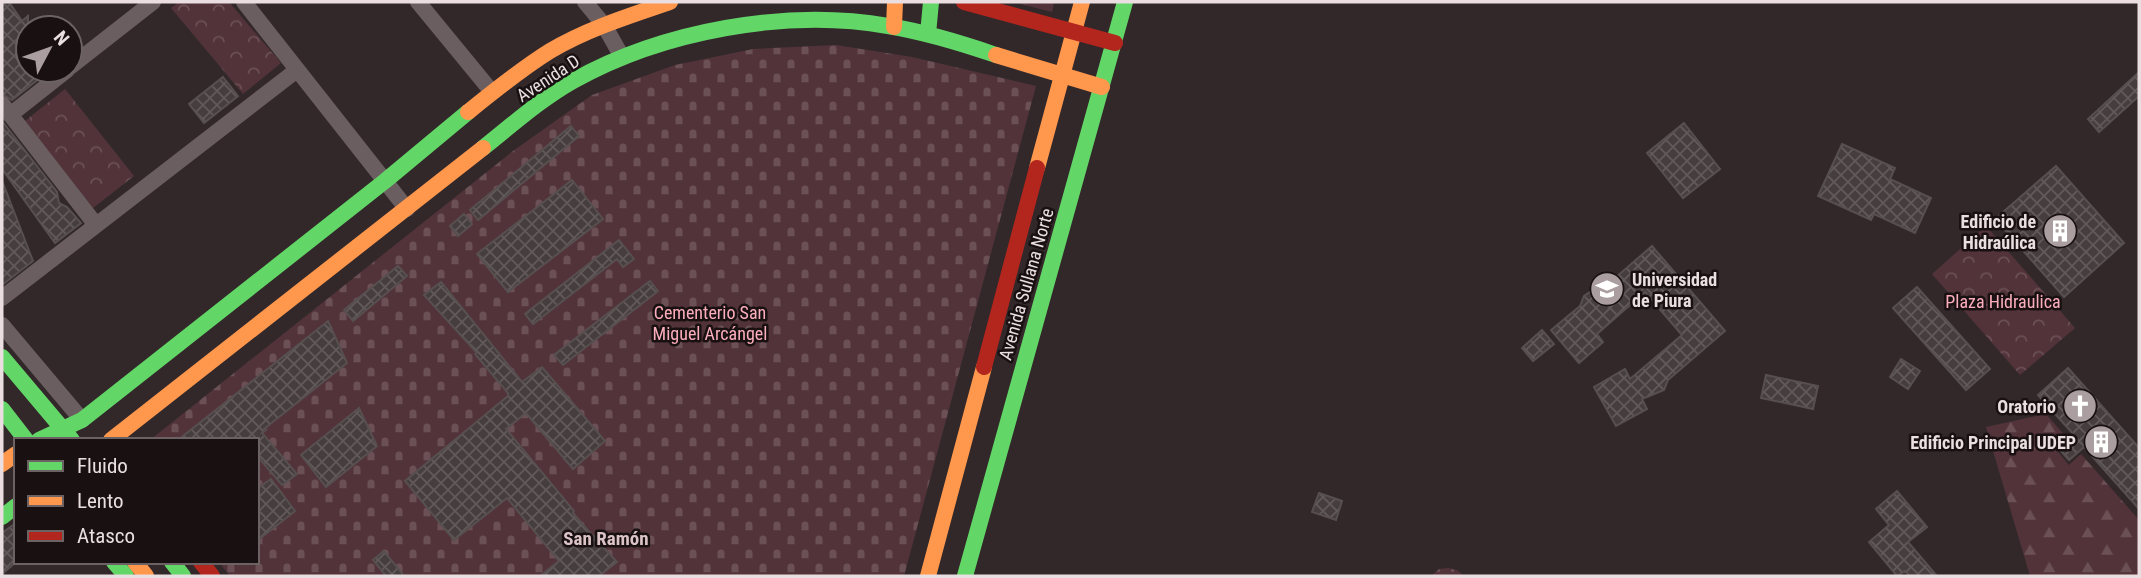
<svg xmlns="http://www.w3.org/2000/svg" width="2141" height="578" viewBox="0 0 2141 578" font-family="'Roboto Condensed',sans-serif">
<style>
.grass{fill:url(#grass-dots)}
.forest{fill:url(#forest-firs)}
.cemetery{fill:url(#cemetery-stones)}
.park{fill:url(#park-crowns)}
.building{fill:url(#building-cross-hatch);stroke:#574f50;stroke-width:2}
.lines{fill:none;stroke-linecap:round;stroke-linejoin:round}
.street{stroke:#6b5e60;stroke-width:16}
.fast{stroke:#63d668;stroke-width:16}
.slow{stroke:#ff974d;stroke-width:16}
.jam{stroke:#b3261e;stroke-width:16}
.labels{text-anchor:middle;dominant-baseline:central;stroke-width:5;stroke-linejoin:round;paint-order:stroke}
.street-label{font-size:18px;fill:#eadee0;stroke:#181011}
.poi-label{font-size:18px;font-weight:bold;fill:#eadee0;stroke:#181011;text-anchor:end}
.park-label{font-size:18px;fill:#fdaebd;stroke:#181011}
.neighbourhood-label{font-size:19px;font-weight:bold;fill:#dbc3c7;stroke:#181011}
</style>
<defs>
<pattern id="grass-dots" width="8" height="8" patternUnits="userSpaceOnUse" patternTransform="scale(1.75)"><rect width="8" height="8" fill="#52333a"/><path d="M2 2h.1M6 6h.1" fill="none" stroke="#6b5056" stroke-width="1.8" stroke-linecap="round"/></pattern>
<pattern id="forest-firs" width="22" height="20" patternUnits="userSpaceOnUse" patternTransform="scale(1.75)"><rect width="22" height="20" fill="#52333a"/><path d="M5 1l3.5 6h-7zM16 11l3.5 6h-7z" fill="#6b5056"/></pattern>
<pattern id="cemetery-stones" width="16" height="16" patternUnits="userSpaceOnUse" patternTransform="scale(1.75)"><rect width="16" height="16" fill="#52333a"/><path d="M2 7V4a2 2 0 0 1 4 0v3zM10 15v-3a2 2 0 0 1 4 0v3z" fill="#6b5056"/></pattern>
<pattern id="park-crowns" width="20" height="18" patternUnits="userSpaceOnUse" patternTransform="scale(1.75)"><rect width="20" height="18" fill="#52333a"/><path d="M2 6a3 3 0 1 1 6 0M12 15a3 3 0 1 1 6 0" fill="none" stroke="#6b5056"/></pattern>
<pattern id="building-cross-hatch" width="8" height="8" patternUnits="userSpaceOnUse" patternTransform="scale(1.75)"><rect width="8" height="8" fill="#463d3f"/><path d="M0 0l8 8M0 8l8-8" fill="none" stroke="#61595a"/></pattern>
</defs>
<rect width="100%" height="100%" fill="#32282a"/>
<!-- grass -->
<path class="grass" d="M1448,568L1457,570L1464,576H1431L1439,569Z"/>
<!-- forest -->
<path class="forest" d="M2046,414L2066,437L2054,447L2069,465L2081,454L2139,520V540L2137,542L2139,545V576H2030L1986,427Z"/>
<!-- cemetery -->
<path class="cemetery" d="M836,45L912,57L1036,86L904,576H230L219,562H257V440H150L513,151L592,95L675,65L753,49Z"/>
<!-- park -->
<path class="park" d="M179,2H229L281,63L243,94L171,8Z
M1013,2H1054L1052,12Z
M65,89L134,176L93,208L25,121Z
M1986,226L2075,328L2020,375L1932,274Z"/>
<!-- building -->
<path class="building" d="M2,2H9L22,21L28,16V70H50L12,100L2,94Z
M2139,72V96L2099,132L2088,119Z
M223,77L238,96L204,123L189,104Z
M2,121L57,192L59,203L67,207L81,223L55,243L2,169Z
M1684,123L1720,169L1683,198L1647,153Z
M571,126L579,136L478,220L470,210Z
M1842,144L1895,168L1890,179L1931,198L1915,233L1874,214L1871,220L1818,196Z
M2056,166L2124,243L2064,297L1995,219Z
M572,180L603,219L508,292L477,254Z
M3,183L33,261L2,285V184Z
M464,214L472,224L458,236L450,226Z
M619,240L634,259L623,267L617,259L533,324L525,314Z
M1652,246L1725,331L1668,380L1664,390L1642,399L1647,409L1616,426L1594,387L1625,369L1630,379L1682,335L1645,292L1597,334L1603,342L1579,363L1551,330L1580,306L1584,296L1593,290L1600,291Z
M398,266L407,276L353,321L344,310Z
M650,281L658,291L563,365L554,355Z
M441,282L522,382L542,367L605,441L573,469L526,413L506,429L574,511L573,513L584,526L617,562L599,576H540L559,561L507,498L454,540L405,481L508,396V393L475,354L477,353L424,295Z
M1917,287L1990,369L1966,390L1893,308Z
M328,321L347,363L264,429L266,430L262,433L297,474L282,485L257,456V440H178Z
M1542,330L1554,344L1533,361L1522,348Z
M1901,359L1920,371L1908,389L1890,377Z
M2068,368L2139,448V509L2084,447L2069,460L2060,450L2075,436L2038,395Z
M1766,375L1818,386L1813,409L1761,398Z
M359,408L377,446L326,487L301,455Z
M271,479L295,511L257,541V489Z
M1897,491L1927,527L1908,542L1937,576H1910L1905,571L1897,576L1869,542L1889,525L1876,509Z
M1319,493L1342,501L1336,520L1312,512Z
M16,523V562L2,574V533Z
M384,551L404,576H386L373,560Z"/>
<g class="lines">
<!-- street -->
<path class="street" d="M244,2L407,209
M418,2L492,92
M585,2L604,25L622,57
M70,67L153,2
M2,104L96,225
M10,115L67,70
M2,298L297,70
M2,325L82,420"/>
<!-- fast -->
<path class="fast" d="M928,34L931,2
M483,148C512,125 541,99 573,81C662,31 787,8 888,26C925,32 961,43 996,55
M2,357L72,440
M2,409L26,440
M39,440L82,420L385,181L468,112
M2,517L16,506
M114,562L126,576
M172,562L183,576
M965,576L1125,2"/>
<!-- slow -->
<path class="slow" d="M894,27L895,2
M996,55L1102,87
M468,112C494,91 521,69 550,51C587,29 629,16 670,2
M1037,168L1082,2
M111,440L483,148
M2,464L16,454
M135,562L146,576
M928,576L984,367"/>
<!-- jam -->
<path class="jam" d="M964,2L1115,43
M984,367L1037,168
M201,562L212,576"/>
</g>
<!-- icons -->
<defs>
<g id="building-disc" transform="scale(1.75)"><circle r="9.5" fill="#aa9ea0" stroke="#181011"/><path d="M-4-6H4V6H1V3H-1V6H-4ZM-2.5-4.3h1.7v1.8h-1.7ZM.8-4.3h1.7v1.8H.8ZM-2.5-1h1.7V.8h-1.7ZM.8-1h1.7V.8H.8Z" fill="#fff"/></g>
<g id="university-disc" transform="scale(1.75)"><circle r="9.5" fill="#aa9ea0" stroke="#181011"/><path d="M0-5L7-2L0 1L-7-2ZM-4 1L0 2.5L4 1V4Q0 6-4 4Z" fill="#fff"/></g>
<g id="church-disc" transform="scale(1.75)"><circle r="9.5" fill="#aa9ea0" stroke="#181011"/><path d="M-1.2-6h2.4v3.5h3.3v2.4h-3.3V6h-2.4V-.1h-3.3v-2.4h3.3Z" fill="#fff"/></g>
</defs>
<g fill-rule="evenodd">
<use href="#building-disc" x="2060" y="231"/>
<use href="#university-disc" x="1607" y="289"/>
<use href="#church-disc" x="2080" y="406"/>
<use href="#building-disc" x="2101" y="442"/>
</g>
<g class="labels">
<!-- street labels -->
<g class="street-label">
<text transform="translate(548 78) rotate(-33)">Avenida D</text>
<text transform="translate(1026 284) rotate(-74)">Avenida Sullana Norte</text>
</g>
<!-- poi labels -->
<g class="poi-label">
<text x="2036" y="221">Edificio de<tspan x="2036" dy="21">Hidraúlica</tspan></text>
<text x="1632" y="279" text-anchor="start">Universidad<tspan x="1632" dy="21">de Piura</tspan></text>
<text x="2056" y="406">Oratorio</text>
<text x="2076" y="442">Edificio Principal UDEP</text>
</g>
<!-- park labels -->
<g class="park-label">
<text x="2003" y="301">Plaza Hidraulica</text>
<text x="710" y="312">Cementerio San<tspan x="710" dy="21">Miguel Arcángel</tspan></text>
</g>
<!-- neighbourhood labels -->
<g class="neighbourhood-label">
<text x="606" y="538">San Ramón</text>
</g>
</g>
<!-- border -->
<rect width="2141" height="578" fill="none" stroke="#eadee0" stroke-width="7"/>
<!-- legend -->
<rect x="14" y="438" width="245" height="126" fill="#181011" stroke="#6c6264" stroke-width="2"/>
<rect x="28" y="461" width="35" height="10" fill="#63d668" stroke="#6c6264" stroke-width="2"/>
<text x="77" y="473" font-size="21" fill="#eadee0">Fluido</text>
<rect x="28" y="496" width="35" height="10" fill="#ff974d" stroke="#6c6264" stroke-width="2"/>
<text x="77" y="508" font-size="21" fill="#eadee0">Lento</text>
<rect x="28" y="531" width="35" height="10" fill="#b3261e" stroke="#6c6264" stroke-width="2"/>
<text x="77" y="543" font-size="21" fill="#eadee0">Atasco</text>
<!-- north arrow -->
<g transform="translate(49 49) rotate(49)"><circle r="33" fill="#181011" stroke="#6c6264" stroke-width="2"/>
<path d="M0-5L12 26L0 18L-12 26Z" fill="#aa9ea0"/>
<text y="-10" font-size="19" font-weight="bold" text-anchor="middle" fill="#eadee0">N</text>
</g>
</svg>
